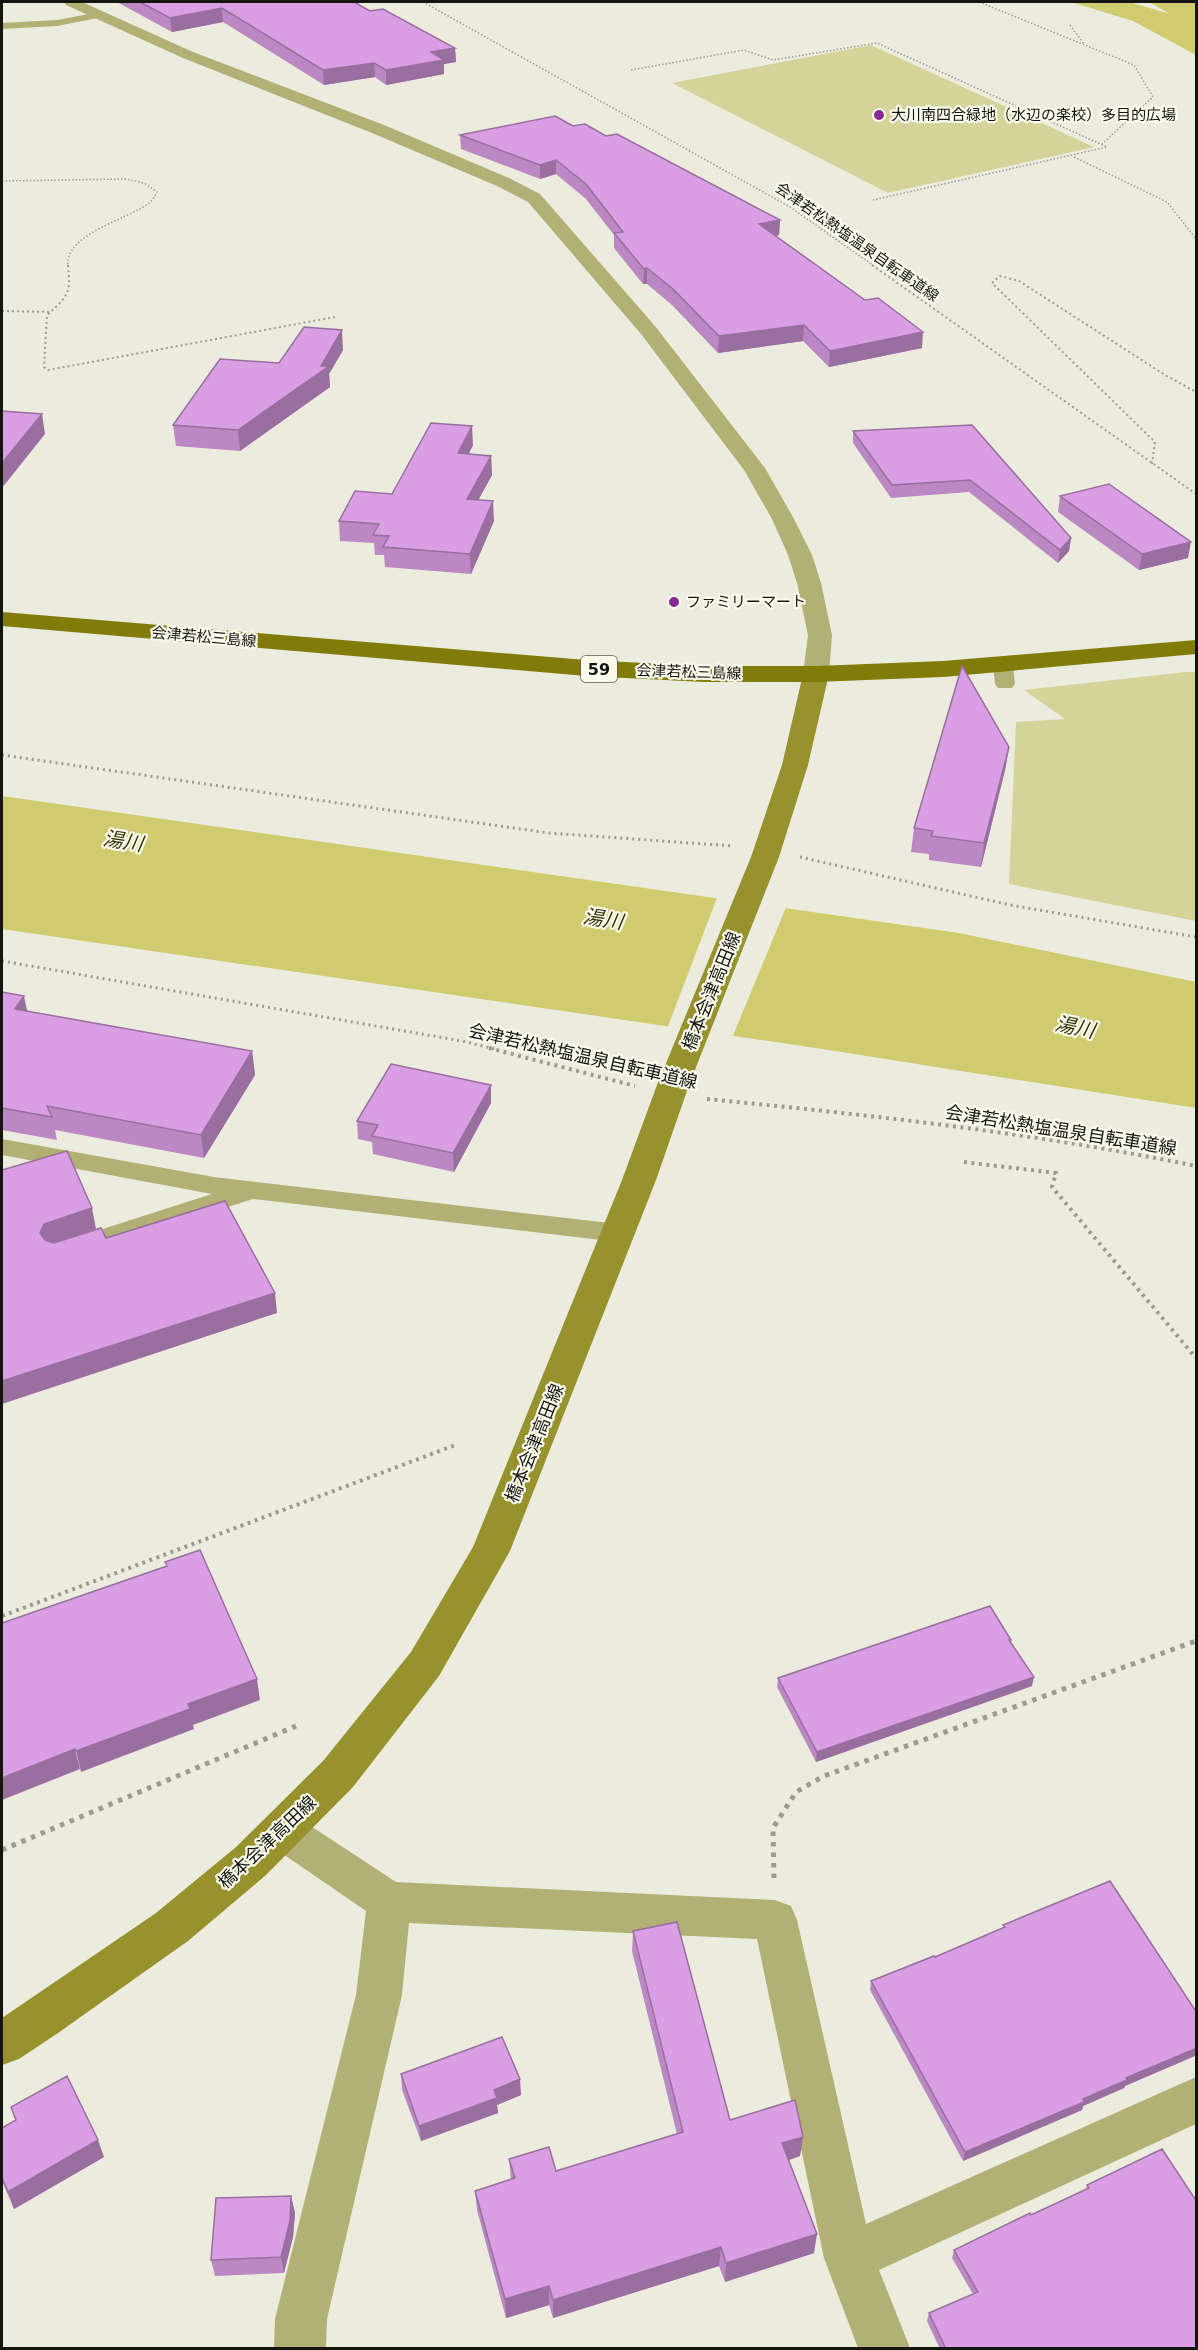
<svg xmlns="http://www.w3.org/2000/svg" width="1198" height="2350" viewBox="0 0 1198 2350" font-family="'DejaVu Sans','Noto Sans JP',sans-serif">
<style>
.green{fill:#d5d39a}
.water{fill:#d0cb6f}
.pier{fill:#ececde}
.lines{fill:none;stroke-linecap:round;stroke-linejoin:round}
.path-far4{stroke:#9b9b91;stroke-width:1.5;stroke-dasharray:1.5 2;stroke-linecap:butt}
.path-far3{stroke:#9b9b91;stroke-width:2;stroke-dasharray:2 3;stroke-linecap:butt}
.path-far2{stroke:#9b9b91;stroke-width:3;stroke-dasharray:2 4;stroke-linecap:butt}
.path-far1{stroke:#9b9b91;stroke-width:4;stroke-dasharray:3 4.5;stroke-linecap:butt}
.path{stroke:#9b9b91;stroke-width:5;stroke-dasharray:4.5 6;stroke-linecap:butt}
.service{fill:#b2b075;fill-rule:evenodd}
.minor{fill:#b2b075;fill-rule:evenodd}
.tertiary{fill:#b2b075;fill-rule:evenodd}
.secondary{fill:#97922e;fill-rule:evenodd}
.primary{fill:#817b0a;fill-rule:evenodd}
.wall{fill:#bb88c3}
.shaded-wall{fill:#986f9f}
.building{fill:#d99ee3;stroke:#986f9f;stroke-width:1.5}
.poi-dot{fill:#852a95;stroke:#fafaec;stroke-width:2}
.labels{text-anchor:middle;dominant-baseline:central;stroke-width:4.5;stroke-linejoin:round;paint-order:stroke}
.far-poi-label{font-size:15px;fill:#151510;stroke:#fafaec;text-anchor:start}
.far-street-label{font-size:15px;fill:#151510;stroke:#fafaec}
.shield{fill:#fafaec;stroke:#5a5a52;stroke-width:1.5}
.shield-label{font-size:16px;font-weight:bold;fill:#151510}
.street-label{font-size:18px;fill:#151510;stroke:#fafaec}
.water-label{font-size:20px;font-style:italic;fill:#35330a;stroke:#fafaec}
</style>
<rect width="100%" height="100%" fill="#ececde"/>
<!-- green -->
<path class="green" d="M871,45L1094,147L888,193L672,83Z
M1186,672H1196V921L1009,884L1016,722L1065,719L1024,690Z"/>
<!-- water -->
<path class="water" d="M1071,2H1129L1170,14L1149,2H1196V55L1133,21Z
M2,796L959,933L1196,982V1108L816,1048L2,929Z"/>
<!-- pier -->
<path class="pier" d="M718,895L787,905L732,1038L667,1029Z"/>
<g class="lines">
<!-- path-far4 -->
<path class="path-far4" d="M423,2L790,207L874,266
M979,2L1134,65L1153,97L1102,144
M1070,25L1084,44
M631,70L744,50L773,60L877,43L1107,147L873,200
M1074,157L1167,202L1196,239
M2,181L126,179L144,183L157,192C155,196 152,201 149,203C129,219 64,234 68,266"/>
<!-- path-far3 -->
<path class="path-far3" d="M68,265C71,294 68,296 47,315L44,367L48,370L335,317
M872,265L1196,494
M2,311L51,312
M1152,464L1155,442L992,283L1000,276L1019,281L1165,375L1196,392"/>
<!-- path-far2 -->
<path class="path-far2" d="M2,755L549,833L733,846
M800,857L1010,905L1196,937
M2,961L462,1041L495,1049"/>
<!-- path-far1 -->
<path class="path-far1" d="M489,1048L635,1086
M707,1099C870,1115 1035,1133 1196,1166
M964,1162L1056,1173L1052,1187L1196,1358
M2,1616L458,1444"/>
<!-- path -->
<path class="path" d="M2,1850L296,1726
M774,1878L773,1828L796,1792L824,1776L1196,1641"/>
<!-- service -->
<path class="service" d="M99,12L105,15L103,17L57,26L2,29V23L57,20Z
M1003,659L1010,661L1013,665L1015,684L1012,688H998L995,684L993,665L996,661Z
M2,1139L214,1177L618,1224L627,1227L631,1233L627,1239L618,1242L253,1199L74,1256L65,1253L61,1247L65,1241L212,1194L2,1155Z"/>
<!-- minor -->
<path class="minor" d="M282,1811L297,1817L396,1882L775,1900L791,1906L797,1920L866,2224L1196,2077V2124L879,2270L910,2348H858L824,2258L757,1939L409,1923L402,1995L327,2319L326,2348H274L275,2319L356,1995L366,1911L267,1843L260,1830L267,1817Z"/>
<!-- tertiary -->
<path class="tertiary" d="M64,2H82L193,52L384,125L509,178L540,194L655,326L765,468L794,519L812,555L821,583L832,635L829,674L825,679L816,682L807,679L803,674L808,635L797,583L788,555L772,519L744,470L641,334L528,202L497,186L372,133L183,58L66,5Z"/>
<!-- secondary -->
<path class="secondary" d="M816,666L825,669L829,674L808,765L779,857L689,1085L656,1180L510,1551L439,1676L353,1787L266,1875L188,1941L58,2033L19,2059L2,2065V2018L156,1913L236,1847L323,1761L411,1652L473,1547L622,1180L657,1085L751,857L782,765L803,674L807,669Z"/>
<!-- primary -->
<path class="primary" d="M2,612L586,660L704,666H816L943,661L1196,640V654L943,677L816,682H704L586,676L2,626Z"/>
</g>
<!-- wall -->
<path class="wall" d="M117,2H354L370,11L455,48L456,62L444,64V74L386,85L375,77L324,85L223,22L172,32Z
M573,126L606,136L780,220L779,235L776,236L922,348L829,367L803,341L718,353L672,305L647,284H643L614,248V235L586,199L556,174L540,179L461,149L460,135Z
M343,350L329,374L330,387L240,451L176,446L173,425L279,363Z
M972,425L1071,538L1069,551L1058,563L969,492L891,498L853,443V431Z
M473,445L469,454L491,456L492,475L478,500L494,521L471,574L385,567L384,555H375L374,543L340,541L339,521L392,494Z
M1060,496L1188,558L1139,570L1058,512Z
M1009,747L1005,770L981,867L929,860V854L911,852L914,828Z
M2,992L28,1011L252,1051L255,1075L204,1158L55,1130L57,1140L2,1130Z
M491,1103L454,1172L373,1154L372,1142L358,1139L357,1121Z
M1011,1640V1643L1032,1686L816,1762L777,1687L778,1678Z
M1003,1925L1197,2013V2055L1125,2086L1124,2088L1083,2106L1082,2110L963,2161L870,1990L871,1981L935,1957L1003,1928Z
M633,1931L730,2120L800,2156L789,2160L814,2253L725,2282L719,2266L553,2318L549,2305L506,2318L477,2210L475,2191L511,2180L509,2159L556,2171L677,2134L632,1951Z
M401,2074L521,2095L497,2105L498,2113L421,2141L402,2090Z
M11,2107L104,2157L14,2209L2,2181V2128L15,2120Z
M1087,2185L1197,2349H940L927,2321L929,2313L973,2294L952,2258L954,2250L1086,2190Z
M291,2196L295,2213L293,2237L284,2273L215,2276L211,2260Z"/>
<!-- shaded-wall -->
<path class="shaded-wall" d="M222,8L223,22L172,32L170,18Z
M455,48L456,62L444,64V74L386,85V70L431,52Z
M374,63L375,77L324,85L323,70Z
M556,160V174L540,179V165Z
M780,220L779,235L758,239L759,224Z
M647,268V284H643L644,269Z
M804,325L803,341L718,353L719,336Z
M342,330L343,350L329,374L330,387L240,451L238,430L321,366Z
M923,332L922,348L829,367L830,351Z
M42,414L45,434L2,488V463Z
M472,426L473,445L459,472L458,453Z
M491,456L492,475L468,519L467,499Z
M493,501L494,521L471,574L470,554Z
M1071,538L1069,551L1058,563L1060,550Z
M1191,542L1188,558L1139,570L1142,554Z
M1009,747L1005,770L981,867L984,843Z
M24,996L29,1020L15,1009Z
M252,1051L255,1075L204,1158L201,1135Z
M491,1085V1103L454,1172L453,1153Z
M92,1208L96,1229L48,1245L40,1233L44,1224Z
M275,1293L277,1313L2,1404V1381Z
M1034,1677L1032,1686L816,1762L817,1752Z
M257,1679L260,1700L193,1725L194,1729L81,1772L76,1751L188,1704Z
M75,1749L80,1769L2,1800V1778Z
M1197,2048V2055L1125,2086L1124,2088L1083,2106L1082,2110L963,2161L965,2152L1083,2099L1126,2078Z
M520,2079L521,2095L497,2105L498,2113L421,2141L419,2126L494,2090Z
M803,2137L800,2156L780,2163L782,2143Z
M98,2140L104,2157L14,2209L8,2192Z
M291,2196L295,2213L293,2237L284,2273L281,2257Z
M817,2234L814,2253L725,2282L726,2263Z
M721,2247L719,2266L553,2318V2300Z
M549,2286V2305L506,2318L505,2299Z"/>
<!-- building -->
<path class="building" d="M140,2H354L370,11L383,9L455,48L431,52L444,60L386,70L374,63L323,70L222,8L170,18Z
M555,116L573,126L585,124L606,136L617,134L780,220L759,224L865,300L878,298L923,332L830,351L804,325L719,336L673,289L647,268L644,269L614,233L623,232L586,184L556,160L540,165L460,135Z
M304,327L342,330L321,366H329L238,430L173,425L220,359L279,363Z
M2,411L42,414L2,463Z
M431,423L472,426L458,453L491,456L467,499L493,501L470,554L383,547L389,536L373,535L379,524L339,521L355,491L392,494Z
M972,425L1071,538L1060,550L970,480L892,485L853,431Z
M1109,484L1191,542L1142,554L1060,496Z
M962,666L1009,747L984,843L931,836L933,831L914,828Z
M2,992L24,996L15,1009L252,1051L201,1135L47,1106L52,1117L2,1108Z
M391,1064L491,1085L453,1153L372,1136L378,1125L357,1121Z
M67,1151L92,1208L44,1224L40,1233L45,1240L54,1243L101,1228L106,1238L225,1201L275,1293L2,1381V1170Z
M200,1550L257,1679L188,1704L190,1709L76,1751L75,1749L2,1778V1623L167,1566L165,1562Z
M990,1606L1011,1640H1009L1034,1677L817,1752L778,1678Z
M1110,1881L1197,2013V2048L1126,2078L1127,2080L1083,2099L1084,2102L965,2152L871,1981L934,1956L935,1957L1005,1927L1003,1925Z
M677,1922L730,2120L795,2100L803,2137L782,2143L817,2234L726,2263L721,2247L553,2300L549,2286L505,2299L475,2191L515,2178L509,2159L549,2147L556,2171L683,2132L633,1931Z
M502,2037L520,2079L494,2090L497,2098L419,2126L401,2074Z
M67,2076L98,2140L8,2192L2,2178V2128L16,2120L11,2107Z
M1162,2149L1197,2202V2349H946L929,2313L978,2292L954,2250L1030,2213L1031,2215L1089,2188L1087,2185Z
M291,2196L290,2221L281,2257L211,2260L216,2198Z"/>
<!-- markers -->
<g class="poi-dot">
<circle cx="879" cy="115" r="6"/>
<circle cx="674" cy="602" r="6"/>
</g>
<g class="labels">
<!-- far-poi labels -->
<g class="far-poi-label">
<text x="891" y="115">大川南四合緑地（水辺の楽校）多目的広場</text>
<text x="686" y="602">ファミリーマート</text>
</g>
<!-- far-street labels -->
<g class="far-street-label">
<text transform="translate(857 242) rotate(35)">会津若松熱塩温泉自転車道線</text>
<text transform="translate(204 637) rotate(5)">会津若松三島線</text>
<text transform="translate(689 672) rotate(2)">会津若松三島線</text>
</g>
<!-- shield labels -->
<rect class="shield" x="581" y="656" width="36" height="26" rx="4.5"/>
<g class="shield-label">
<text x="599" y="669">59</text>
</g>
<!-- street labels -->
<g class="street-label">
<text transform="translate(711 991) rotate(-68)">橋本会津高田線</text>
<text transform="translate(583 1056) rotate(13)">会津若松熱塩温泉自転車道線</text>
<text transform="translate(1061 1130) rotate(9)">会津若松熱塩温泉自転車道線</text>
<text transform="translate(534 1443) rotate(-68)">橋本会津高田線</text>
<text transform="translate(267 1842) rotate(-43)">橋本会津高田線</text>
</g>
<!-- water labels -->
<g class="water-label">
<text transform="translate(123 841) rotate(9)">湯川</text>
<text transform="translate(603 919) rotate(9)">湯川</text>
<text transform="translate(1075 1027) rotate(12)">湯川</text>
</g>
</g>
<!-- border -->
<rect width="1198" height="2350" fill="none" stroke="#151510" stroke-width="6"/>
</svg>
